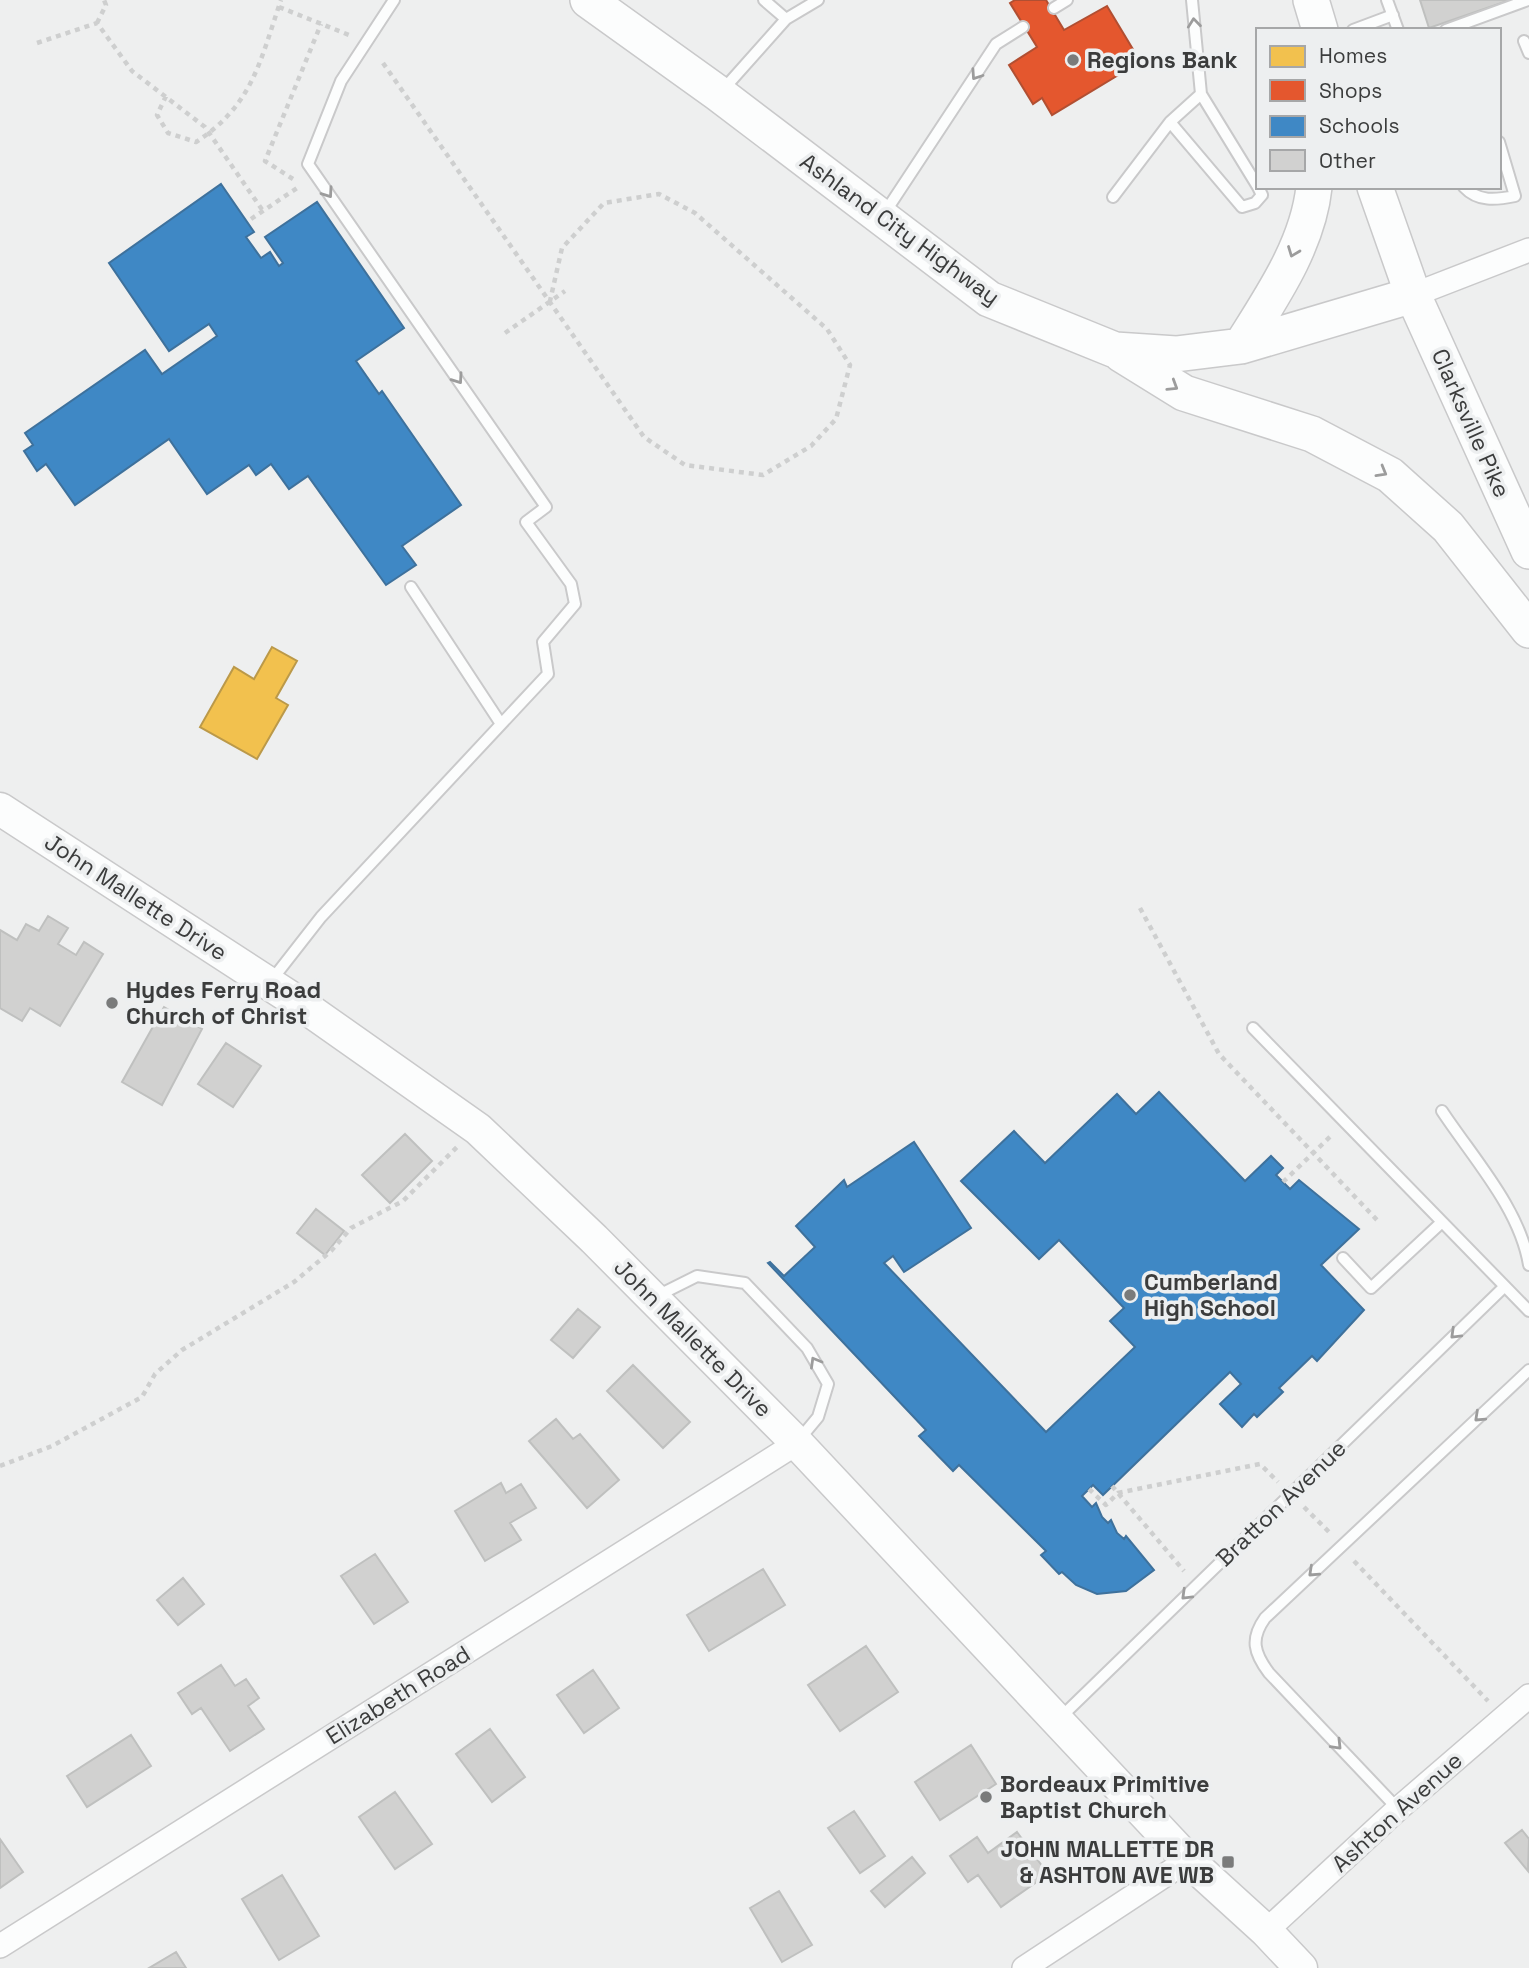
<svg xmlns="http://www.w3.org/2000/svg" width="1529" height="1968" viewBox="0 0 1529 1968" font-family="'Space Grotesk',sans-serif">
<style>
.homes{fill:#f2c14e;stroke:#bb9949;stroke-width:2}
.shops{fill:#e4572e;stroke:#b14f32;stroke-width:2}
.schools{fill:#3f88c5;stroke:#3e719c;stroke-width:2}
.building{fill:#d1d1d0;stroke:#bfc0bf;stroke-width:2}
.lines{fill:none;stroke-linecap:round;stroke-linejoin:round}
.lane-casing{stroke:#c9c9ca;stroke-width:14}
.street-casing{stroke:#c9c9ca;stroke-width:26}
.secondary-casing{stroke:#c9c9ca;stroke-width:35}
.primary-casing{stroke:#c9c9ca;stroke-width:38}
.path{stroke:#cecfcf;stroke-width:4.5;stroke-dasharray:5 5;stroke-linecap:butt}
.lane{stroke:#fcfdfd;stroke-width:10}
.street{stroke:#fcfdfd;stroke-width:23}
.secondary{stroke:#fcfdfd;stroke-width:32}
.primary{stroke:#fcfdfd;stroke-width:35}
.oneway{stroke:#9c9c9c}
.poi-dot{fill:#7a7b7b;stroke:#edeff0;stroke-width:2.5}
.labels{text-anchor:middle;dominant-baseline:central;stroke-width:7;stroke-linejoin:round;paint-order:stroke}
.poi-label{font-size:23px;font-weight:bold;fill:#3b3c3c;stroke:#edeff0;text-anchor:start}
.street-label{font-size:23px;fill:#3b3c3c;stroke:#edeff0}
</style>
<rect width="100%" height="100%" fill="#eeefef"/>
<!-- homes -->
<path class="homes" d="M272,647L297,661L276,698L288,705L257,759L200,727L234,667L254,679Z"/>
<!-- shops -->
<path class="shops" d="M1015,0H1046L1064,30L1107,6L1137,56L1116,69L1120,74L1052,115L1042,98L1033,104L1009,65L1037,47L1010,3Z"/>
<!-- schools -->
<path class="schools" d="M221,184L254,232L246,237L261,258L270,252L279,266L283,263L265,237L317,202L404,328L356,361L379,394L382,391L461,505L402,546L416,565L386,585L308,476L289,489L271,464L256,475L249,465L207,494L169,439L75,505L46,464L37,471L24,451L33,445L25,433L145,350L162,374L217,336L209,324L169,351L109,263Z
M1159,1092L1245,1181L1271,1156L1283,1168L1276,1175L1290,1189L1299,1180L1359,1229L1321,1265L1364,1310L1317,1361L1312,1356L1279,1388L1283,1392L1257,1417L1254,1414L1242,1427L1220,1404L1241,1384L1230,1372L1103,1495L1093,1485L1082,1496L1092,1507L1096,1503L1102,1517L1108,1523L1111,1520L1117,1533L1124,1539L1126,1536L1154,1570L1126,1591L1097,1594L1076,1585L1062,1572L1059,1574L1041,1555L1046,1551L959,1465L953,1471L919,1436L926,1430L768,1263L770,1262L784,1276L815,1247L796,1226L844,1180L847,1187L914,1142L971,1228L904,1272L893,1256L884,1263L1046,1432L1135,1347L1110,1321L1124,1308L1059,1240L1039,1259L961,1181L1014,1131L1045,1163L1117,1094L1136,1114Z"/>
<!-- building -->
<path class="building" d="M1420,0H1510L1429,28Z
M48,916L68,928L58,944L76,955L84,942L103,954L60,1026L30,1008L22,1021L0,1008V930L17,940L26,924L39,931Z
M164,1007L202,1029L162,1105L122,1082Z
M226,1043L261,1066L233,1107L198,1084Z
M405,1134L432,1161L390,1203L362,1175Z
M316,1209L344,1231L325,1255L297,1233Z
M578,1309L600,1327L573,1358L551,1340Z
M633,1365L690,1422L663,1448L607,1391Z
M556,1419L573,1439L580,1434L619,1480L587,1508L529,1441Z
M501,1483L506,1493L521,1484L536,1508L510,1523L521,1540L485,1561L455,1511Z
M375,1554L408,1602L374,1624L341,1576Z
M763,1569L785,1605L709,1651L687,1615Z
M183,1578L204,1604L178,1625L157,1600Z
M866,1646L898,1692L840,1731L808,1685Z
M221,1665L235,1686L246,1679L259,1698L248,1706L264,1729L230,1751L201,1708L192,1714L178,1693Z
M593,1670L619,1708L584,1733L557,1695Z
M490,1729L525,1777L492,1802L456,1754Z
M131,1735L151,1766L87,1807L67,1776Z
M971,1745L996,1784L940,1820L915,1782Z
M395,1792L432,1844L395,1869L359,1817Z
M854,1811L885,1856L860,1873L828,1828Z
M1522,1830L1529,1839L1528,1871L1505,1843Z
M1017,1832L1048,1874L1001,1907L978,1875L968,1882L950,1856L977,1837L988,1853Z
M0,1839L23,1872L0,1888Z
M912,1857L925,1873L885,1907L871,1891Z
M282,1875L319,1936L279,1960L242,1899Z
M779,1891L812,1945L782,1962L750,1908Z
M176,1952L186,1968H149Z"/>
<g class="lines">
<!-- lane casing -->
<g class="lane-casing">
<path id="lane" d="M764,0L786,19
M1192,0L1201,94L1258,187
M1387,0L1398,30
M1054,8L1067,0
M1353,30L1393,15
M1446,30L1528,0
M1524,41L1529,53
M721,92L786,19L818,0
M1170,122L1242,207L1255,203L1262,195L1258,187
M1464,187C1478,202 1496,200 1515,196L1499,142
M1113,197L1170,122L1201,94
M884,214L996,44L1023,27
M411,587L501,724
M271,981L321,917L548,674L543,642L575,604L571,584L526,522L546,507L308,164L341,81L394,0
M1253,1028L1529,1311
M1442,1111C1473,1158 1520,1209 1529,1265
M1343,1258L1371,1288L1442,1222
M655,1297L697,1276L745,1283L807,1348L828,1384L818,1417L798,1441
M1059,1719L1504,1287
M1398,1809L1269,1673C1254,1653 1250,1639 1265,1618L1529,1370"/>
</g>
<!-- street casing -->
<g class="street-casing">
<path id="street" d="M1413,295L1529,250
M1266,1931L1398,1809L1529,1696
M0,1946L797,1443
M1024,1968L1188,1860"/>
</g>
<!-- secondary casing -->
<g class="secondary-casing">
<path id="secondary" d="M0,809L302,1005L478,1129L594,1239L797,1443L1188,1860L1266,1931L1301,1968"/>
</g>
<!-- primary casing -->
<g class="primary-casing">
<path id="primary" d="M588,0L719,94L989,299L1115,350L1176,354L1241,346L1413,295
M1311,0L1320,30
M1375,187L1413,295L1529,551
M1241,346C1271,298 1308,245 1314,187
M1121,354L1184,393L1312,434L1390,475L1448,527L1529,630"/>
</g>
<!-- path -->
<path class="path" d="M279,7L349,35
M97,23L106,5L104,0
M37,43L97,23L132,71L205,127L263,211
M383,63L644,437L685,465L763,475L811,446L836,419L850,365L827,329L695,213L659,194L604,203L562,248L550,301
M166,96L157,115L168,133L196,142C253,105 260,61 281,0
M293,179L265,161L321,24
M251,219L300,186
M505,333L565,291
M1140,908L1219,1054L1377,1220
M1283,1182L1333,1134
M0,1466L52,1446L142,1397L155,1374L182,1350L294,1282L331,1251L351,1228L403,1201L457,1147
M1112,1486L1184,1571
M1089,1489L1106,1505L1118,1493L1260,1464L1278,1482
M1304,1507L1330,1533
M1354,1561L1488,1701"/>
<!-- lane -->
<use href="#lane" class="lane"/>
<!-- street -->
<use href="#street" class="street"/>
<!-- secondary -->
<use href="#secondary" class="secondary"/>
<!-- primary -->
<use href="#primary" class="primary"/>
</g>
<!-- one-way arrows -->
<defs><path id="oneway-chevron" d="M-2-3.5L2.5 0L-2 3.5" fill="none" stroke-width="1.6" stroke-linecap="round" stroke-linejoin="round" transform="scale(1.75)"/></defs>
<g class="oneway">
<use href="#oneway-chevron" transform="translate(1194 23) rotate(-96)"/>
<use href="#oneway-chevron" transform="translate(976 75) rotate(124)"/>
<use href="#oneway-chevron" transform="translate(328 193) rotate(55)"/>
<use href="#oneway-chevron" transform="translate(1293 252) rotate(111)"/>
<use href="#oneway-chevron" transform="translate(458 379) rotate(55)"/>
<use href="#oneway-chevron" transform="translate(1173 386) rotate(32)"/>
<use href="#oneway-chevron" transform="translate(1382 472) rotate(30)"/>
<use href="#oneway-chevron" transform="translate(1455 1334) rotate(136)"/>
<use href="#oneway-chevron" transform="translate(815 1362) rotate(-120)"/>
<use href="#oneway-chevron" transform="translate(1479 1417) rotate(137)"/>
<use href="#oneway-chevron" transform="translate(1313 1572) rotate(137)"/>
<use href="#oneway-chevron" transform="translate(1186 1595) rotate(136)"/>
<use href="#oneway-chevron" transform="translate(1337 1745) rotate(46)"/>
</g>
<!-- markers -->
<g class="poi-dot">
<circle cx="1073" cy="60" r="7"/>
<circle cx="112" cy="1003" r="7"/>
<circle cx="1130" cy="1295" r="7"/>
<circle cx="986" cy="1797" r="7"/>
<rect x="1221" y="1855" width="14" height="14" rx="3.5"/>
</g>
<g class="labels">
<!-- poi labels -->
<g class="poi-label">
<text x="1087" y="60">Regions Bank</text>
<text x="126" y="990">Hydes Ferry Road<tspan x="126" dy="26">Church of Christ</tspan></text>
<text x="1144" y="1282">Cumberland<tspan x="1144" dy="26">High School</tspan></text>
<text x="1000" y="1784">Bordeaux Primitive<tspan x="1000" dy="26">Baptist Church</tspan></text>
<text x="1214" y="1849" text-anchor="end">JOHN MALLETTE DR<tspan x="1214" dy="26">&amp; ASHTON AVE WB</tspan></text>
</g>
<!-- street labels -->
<g class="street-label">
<text transform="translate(900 229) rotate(36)">Ashland City Highway</text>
<text transform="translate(1471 423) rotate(66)">Clarksville Pike</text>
<text transform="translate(136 897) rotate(33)">John Mallette Drive</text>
<text transform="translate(693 1338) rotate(45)">John Mallette Drive</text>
<text transform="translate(1281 1503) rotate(-44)">Bratton Avenue</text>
<text transform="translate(398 1695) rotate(-32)">Elizabeth Road</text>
<text transform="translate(1397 1812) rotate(-42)">Ashton Avenue</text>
</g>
</g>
<!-- legend -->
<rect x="1256" y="28" width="245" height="161" fill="#edeff0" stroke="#a6a7a8" stroke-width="2"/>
<rect x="1270" y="46" width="35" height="21" fill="#f2c14e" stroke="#a6a7a8" stroke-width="2"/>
<text x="1319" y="63" font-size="21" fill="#3b3c3c">Homes</text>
<rect x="1270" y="80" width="35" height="21" fill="#e4572e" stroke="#a6a7a8" stroke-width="2"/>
<text x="1319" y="98" font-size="21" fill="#3b3c3c">Shops</text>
<rect x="1270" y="116" width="35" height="21" fill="#3f88c5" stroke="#a6a7a8" stroke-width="2"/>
<text x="1319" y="133" font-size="21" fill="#3b3c3c">Schools</text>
<rect x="1270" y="150" width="35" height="21" fill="#d1d1d0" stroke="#a6a7a8" stroke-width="2"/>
<text x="1319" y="168" font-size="21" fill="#3b3c3c">Other</text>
</svg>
